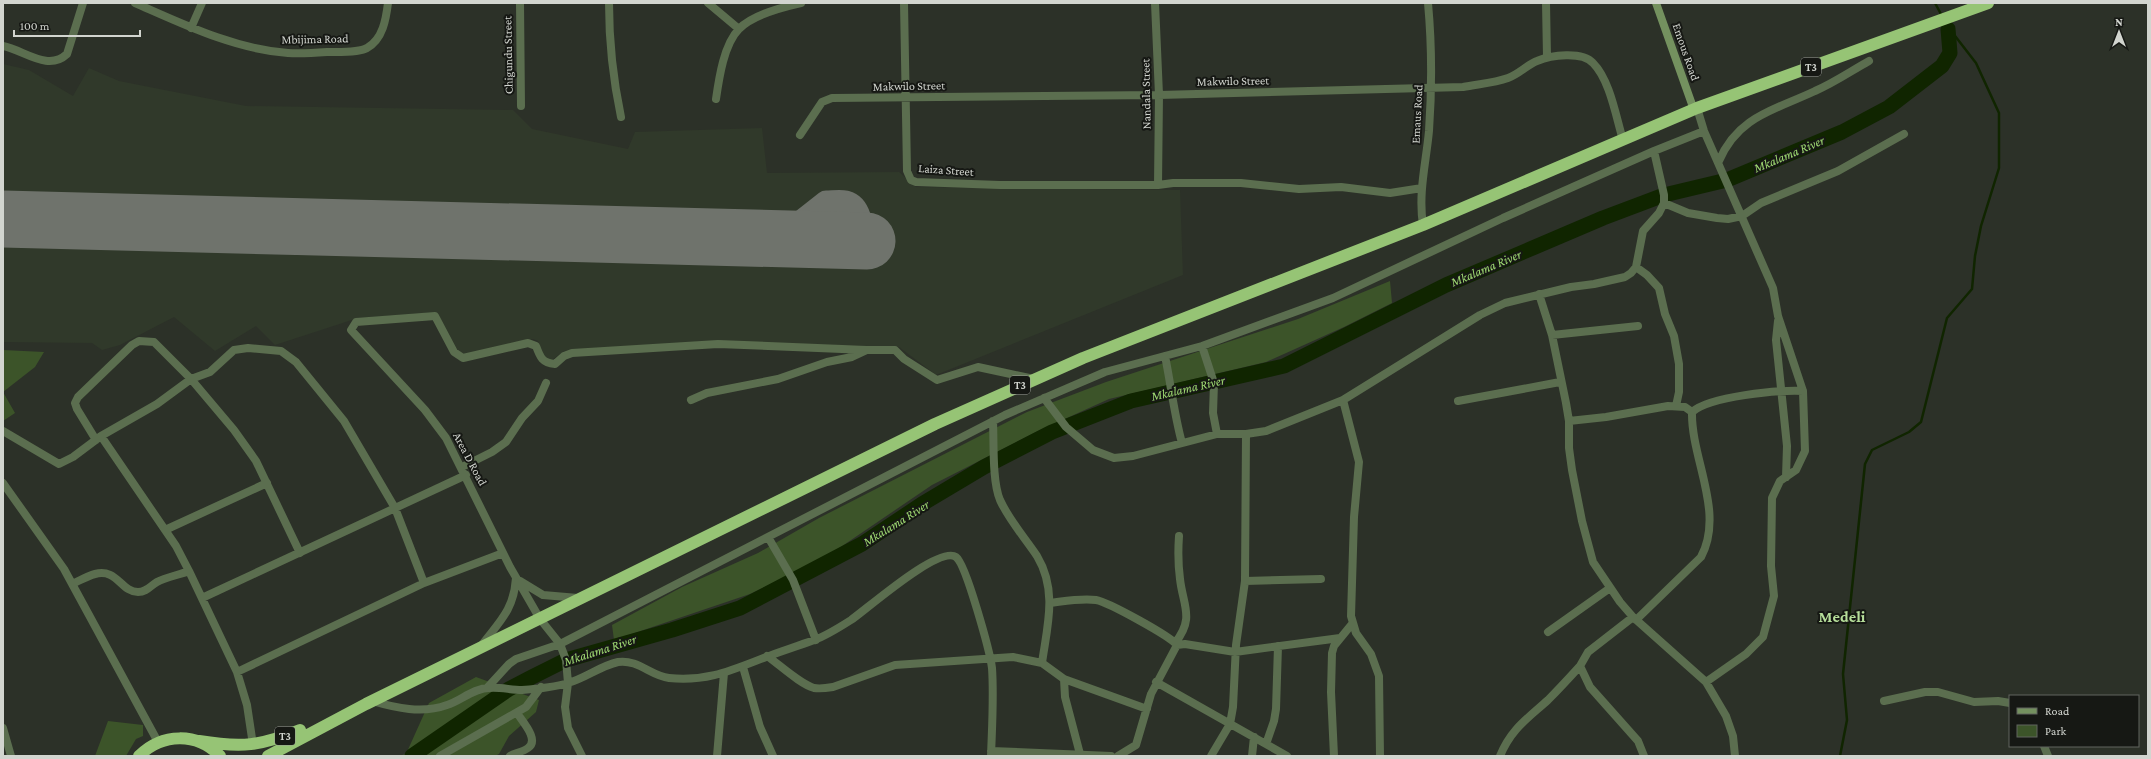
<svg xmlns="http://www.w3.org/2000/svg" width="2151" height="759" viewBox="0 0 2151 759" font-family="'Crimson Pro',serif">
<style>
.built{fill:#30392a}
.green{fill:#3c5429}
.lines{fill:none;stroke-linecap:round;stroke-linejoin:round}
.stream{stroke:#102500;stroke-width:2.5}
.river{stroke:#102500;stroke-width:15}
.taxiway{stroke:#6f736c;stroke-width:23}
.runway{stroke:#6f736c;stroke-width:57}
.street{stroke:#5b6e4f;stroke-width:8}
.secondary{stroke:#74915f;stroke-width:8}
.highway{stroke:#96c475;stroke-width:12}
.labels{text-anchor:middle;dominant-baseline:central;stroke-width:4;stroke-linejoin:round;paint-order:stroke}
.shield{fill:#161814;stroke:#9a9c97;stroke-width:1}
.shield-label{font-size:11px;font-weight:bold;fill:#d2d5cf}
.street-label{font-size:12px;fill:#d2d5cf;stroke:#161814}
.water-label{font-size:13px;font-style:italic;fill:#a0db73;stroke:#161814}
.district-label{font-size:16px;font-weight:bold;fill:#b6de9a;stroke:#161814}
</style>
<rect width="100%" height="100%" fill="#2c3128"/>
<!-- built -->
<path class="built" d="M3,64L29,70L73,96L89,68L119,81L246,106L513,110L532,129L628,149L635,132L762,128L767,173L899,172L916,187L1180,190L1183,275L936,375L899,347L710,341L564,351L552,360L544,359L538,341L533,339L463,355L459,353L437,312L358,318L275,345L256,326L215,351L174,317L120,345L102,350L92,343L3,342Z"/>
<!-- green -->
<path class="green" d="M1390,281L1392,303L1344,327L1266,362L1109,399L1036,432L932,485L826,557L750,594L614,640L612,625L682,587L758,553L819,518L1027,412L1106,382L1298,319Z
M3,350L44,352L35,367L3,392L15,413L3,421Z
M476,677L539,700L536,712L509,736L499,754L495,756H398L406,754L429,703Z
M108,721L143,725V736L136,739L126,756H95Z"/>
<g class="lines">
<!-- stream -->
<path class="stream" d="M1935,3L1942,16
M1840,756L1847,720L1843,674L1865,464L1872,450L1909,432L1921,422L1947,318L1972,289L1975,256L1981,226L1999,168V113L1976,63L1945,23"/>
<!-- river -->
<path class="river" d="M412,756L509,689L532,677L566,660L672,630L740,608L862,544L922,504L984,467L1052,432L1131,401L1284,366L1446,285L1603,218L1664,195L1727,180L1842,132L1889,107L1942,66L1950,53L1948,29"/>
<!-- taxiway -->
<path class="taxiway" d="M779,239L826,202C832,202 840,201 846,202C861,206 862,228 863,241"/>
<!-- runway -->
<path class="runway" d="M3,219L867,241"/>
<!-- street -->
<path class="street" d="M135,3C183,24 234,49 288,53C301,54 314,53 327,52C337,52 359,53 367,48C383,39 386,19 388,3
M520,3L521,106
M609,3C609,42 613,79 621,117
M708,3L739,29
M904,3L907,171L911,180L916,182L1000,185H1158L1173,183H1241L1299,189L1341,187L1390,193L1422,188
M1155,3L1159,95L1158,185
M1546,3L1547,57
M191,28L202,3
M3,46C24,50 48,72 67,54L83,3
M716,99C719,78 724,44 739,29C752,15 783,7 801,3
M1697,108L1704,131L1773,288L1778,316L1803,391L1805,451L1796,470L1780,481L1772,498L1771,566L1774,596L1763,637L1746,654L1706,682
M800,135L822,102L832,98L1159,95L1463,87C1478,84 1494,83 1508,78C1519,74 1527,65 1537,61C1551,55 1582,51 1593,63C1610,80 1616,117 1623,140
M1719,161C1738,116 1775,110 1815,91C1834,83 1851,71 1869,61
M1664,203L1688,213L1717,218L1728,219L1742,216L1761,203L1838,171L1904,134
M1423,225C1418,193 1426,163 1429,131C1432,88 1432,46 1428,3
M1636,267L1647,275L1659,288L1665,314L1674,336L1679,364V392L1676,406
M1539,294L1552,335L1566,403L1569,421V448L1572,470L1582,521L1593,562L1620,602L1633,617L1706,682L1726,716L1733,736L1735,756
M1778,321L1776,340L1787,446L1786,477
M1552,335L1638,326
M1202,346L1214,383L1213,413L1217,434
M1165,356C1171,385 1174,414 1182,443
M1044,398L1066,427L1093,450L1114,458L1133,456L1217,434H1246L1266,431L1343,400L1480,315L1505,303L1571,287L1594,284L1625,277L1631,273L1636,267L1643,231L1659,213L1664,203V195L1654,151
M691,400L707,393L778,379L827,362L852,357L867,350H895L904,359L937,380L978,367L1034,379
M1343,400L1359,462L1354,517L1351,616L1356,633L1371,654L1379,676L1380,756
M1458,401L1560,382
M993,421C994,442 992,481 1000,500C1009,520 1025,538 1037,556C1058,591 1047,627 1042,663
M1569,421L1606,417L1668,406L1685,407L1692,412
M3,431L59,464L73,457L101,436L157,404L191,379L210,372L234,350L248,348L281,351L296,362L344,421L395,508L424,583
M101,436L176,546L189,571L237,672L247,705L253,745
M96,440L77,409L75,403L78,397L132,345L139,341L154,342L191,379L234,430L256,461L300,553
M462,467L492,452L506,442L522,418L538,401L546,383
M3,483L64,569L158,742
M165,530L267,483
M768,537L793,580L816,640
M520,581L543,595L578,598
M1245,581L1321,579
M72,584C79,581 87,576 95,574C117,568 121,592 138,592C147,592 150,586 157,582C166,577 179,575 189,571
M202,598L466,475
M1050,603C1066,601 1081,598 1096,600C1108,602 1170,636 1177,645
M1633,617L1588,652L1580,666L1590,687L1638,741L1644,756
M1636,620L1701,557C1725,512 1691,459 1692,412C1710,396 1778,390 1803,391
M1548,632L1610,588
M1175,643C1195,618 1183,606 1180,579C1178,564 1178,550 1179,536
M481,646C499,622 514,610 516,578
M767,656C780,665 800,684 814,688C820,689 827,688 833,687L895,665L1013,657L1042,663L1064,679L1147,709
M743,667L760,727L773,756
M237,672L424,583L503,553
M1064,679L1065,697L1080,754
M1156,682L1287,756
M487,688L509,664L516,659L560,644L1005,415L1105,372L1202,346L1333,298L1503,218L1654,151L1704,131
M372,701C396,708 422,714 447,705C460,701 474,688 489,688C500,687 511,690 522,690C536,689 555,687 568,683C586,678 600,666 618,662C638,659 651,676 669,678C707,682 732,670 766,657C782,651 798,646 814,640C826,636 840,627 851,620C867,609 939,545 956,557C966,564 990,652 992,668C994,697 992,727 991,756
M1884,701L1925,692H1938L1974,702L1998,701L2010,703
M3,728L11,756
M1266,744L1274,721L1276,709L1278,646
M2044,746L2048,756
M991,751L1111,756
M440,756L526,707L541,687
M510,756C515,753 523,752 528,748C540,740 522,721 517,713
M582,756L568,728L565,707L568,683L566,660L560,644L540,619L510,567L446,438L425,410L351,330L356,322L435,316L454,352L463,358L528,343L536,346C540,357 542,363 555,364L564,356L572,353L718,344L867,350
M717,756L724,673
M1118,756L1136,745L1151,694L1177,645L1185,644L1235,652L1340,638
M1211,756L1230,724L1233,707L1236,645L1245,581L1246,434
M1252,756L1254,737
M1334,756L1331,692L1332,653L1334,646L1352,624
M1500,756C1511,729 1527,719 1548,700C1559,689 1570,677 1580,666"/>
<!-- secondary -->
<path class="secondary" d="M1656,3L1694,110"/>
<!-- highway -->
<path class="highway" d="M199,741C242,748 260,746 300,730
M139,756C162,733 197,732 220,756
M268,756L366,704L935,424L1083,358L1423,225L1697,108L1988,3"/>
</g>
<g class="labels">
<!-- shield labels -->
<g class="shield">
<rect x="1801" y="58" width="20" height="18" rx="3"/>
<rect x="1010" y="376" width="20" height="18" rx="3"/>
<rect x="275" y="727" width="20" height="18" rx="3"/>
</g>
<g class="shield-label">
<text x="1811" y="67">T3</text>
<text x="1020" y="385">T3</text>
<text x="285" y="736">T3</text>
</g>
<!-- street labels -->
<g class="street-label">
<text transform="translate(315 39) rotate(-1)">Mbijima Road</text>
<text transform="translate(1686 52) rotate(71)">Emous Road</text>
<text transform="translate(508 55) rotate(-91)">Chigundu Street</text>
<text transform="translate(1233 81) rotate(-1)">Makwilo Street</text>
<text transform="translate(909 86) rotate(-1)">Makwilo Street</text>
<text transform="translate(1146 94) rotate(-91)">Nandala Street</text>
<text transform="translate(1417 114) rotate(-87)">Emaus Road</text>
<text transform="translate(946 170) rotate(4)">Laiza Street</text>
<text transform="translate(470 459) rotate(62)">Area D Road</text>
</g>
<!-- water labels -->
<g class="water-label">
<text transform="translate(1789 154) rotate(-23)">Mkalama River</text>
<text transform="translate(1486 268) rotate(-23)">Mkalama River</text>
<text transform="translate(1188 388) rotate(-13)">Mkalama River</text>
<text transform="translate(896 523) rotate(-32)">Mkalama River</text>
<text transform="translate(600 650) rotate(-18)">Mkalama River</text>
</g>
<!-- district labels -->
<g class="district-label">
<text x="1842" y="616">Medeli</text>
</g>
</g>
<!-- border -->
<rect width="2151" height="759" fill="none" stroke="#d2d5cf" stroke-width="8"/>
<!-- legend -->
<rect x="2009" y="695" width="130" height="52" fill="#161814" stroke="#61645f"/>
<rect x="2017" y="708" width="20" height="6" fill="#74915f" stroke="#61645f"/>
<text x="2045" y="715" font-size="12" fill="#d2d5cf">Road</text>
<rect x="2017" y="725" width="20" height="12" fill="#3c5429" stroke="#61645f"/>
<text x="2045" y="735" font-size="12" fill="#d2d5cf">Park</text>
<!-- north arrow -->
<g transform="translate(2119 32)" stroke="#161814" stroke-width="3" paint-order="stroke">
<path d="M0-3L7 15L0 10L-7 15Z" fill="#d2d5cf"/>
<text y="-6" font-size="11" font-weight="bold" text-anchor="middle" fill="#d2d5cf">N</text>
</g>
<!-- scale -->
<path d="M14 30v6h126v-6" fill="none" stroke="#d2d5cf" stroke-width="2"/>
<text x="20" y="30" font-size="12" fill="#d2d5cf" stroke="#161814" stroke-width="3" paint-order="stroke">100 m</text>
</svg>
